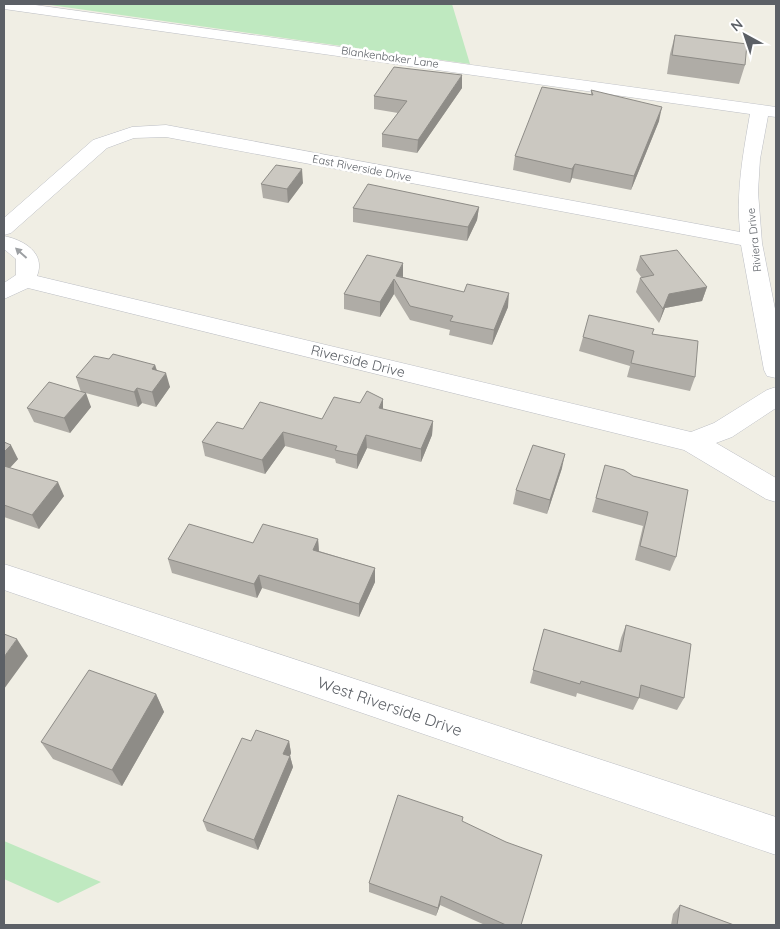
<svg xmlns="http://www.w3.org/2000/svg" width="780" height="929" viewBox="0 0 780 929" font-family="Quicksand,sans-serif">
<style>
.green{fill:#bfe9c0}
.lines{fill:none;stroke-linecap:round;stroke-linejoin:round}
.minor-casing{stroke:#bcbec4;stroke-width:1}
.minor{fill:#fff;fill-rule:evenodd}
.wall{fill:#afaca6}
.shaded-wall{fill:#8e8c87}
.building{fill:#cbc8c1;stroke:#8e8c87}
.oneway{fill:#9da0a3}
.labels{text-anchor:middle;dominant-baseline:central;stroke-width:5;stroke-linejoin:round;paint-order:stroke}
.far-street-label{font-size:11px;fill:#5c6066;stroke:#fff}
.street-label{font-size:14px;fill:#5c6066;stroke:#fff}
.near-street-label{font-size:16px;fill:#5c6066;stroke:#fff}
</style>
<rect width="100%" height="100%" fill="#f0eee4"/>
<!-- green -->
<path class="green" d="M43,4H452L470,64Z
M4,841L101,882L58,903L4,879Z"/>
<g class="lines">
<!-- minor casing -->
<g class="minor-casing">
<path id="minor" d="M4,4H28L776,107V117L768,116L760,159L758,192L762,243L776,314V378L767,376L764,370L741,245L166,137L134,138L107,148L11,233L4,235V218L93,140L132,127L166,125L740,232C736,191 743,154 750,114L4,9Z
M4,236C24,240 46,253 37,276L691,432L714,423L767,390L776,387V408L732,437L716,443L776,478V502L766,499L684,450L28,288L4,299V283L16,275V259L4,249Z
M4,564L776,817V855L4,590Z"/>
</g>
<!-- minor -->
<use href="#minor" class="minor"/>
</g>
<!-- wall -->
<path class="wall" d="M675,35L745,65L739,84L667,74L670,54Z
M462,88L417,153L382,147V134L398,113L374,109V96Z
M591,90L659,121L631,190L572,178L570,183L513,170L515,156L591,94Z
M303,183L288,203L263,198L261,184Z
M479,207L477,220L467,241L353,222V208Z
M367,255L403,277L508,307L492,345L449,335L450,330L410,320L394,294L380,317L344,309V294Z
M640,256L707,287L702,301L665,308L659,323L636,292L640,278H642L636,270Z
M653,334L695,377L690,391L627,377L630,366L579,351L583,337Z
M109,359L155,365L157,370L170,387L156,407L142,403L138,407L82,392L91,407L70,433L34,422L27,408L81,392L76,377Z
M383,409L433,421L432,435L421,462L367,448L357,469L336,463L335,459L285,446L265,474L205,456L202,442L243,429L322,419Z
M4,442L18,459L10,468L64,496L39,529L4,517Z
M562,468L547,514L513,504L516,490Z
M624,470L676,557L670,571L635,560L643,526L592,512L601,479Z
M318,539L319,551L375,568V582L359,617L262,588L257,598L172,573L168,559L253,543Z
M626,625L684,698L677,710L639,698L633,710L577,693L576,697L530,683L544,629L618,651L621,638Z
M156,694L164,712L122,786L53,759L41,742Z
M251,741H289L291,753L290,756L293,767L258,850L207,831L203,821Z
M462,821L521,925H485L440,905L436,916L369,892V883Z
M680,905L734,925H671L673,914Z"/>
<!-- shaded-wall -->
<path class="shaded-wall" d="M462,75V88L417,153L418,140Z
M662,107L659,121L631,190L634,176Z
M575,164L572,178L570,183L572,169Z
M302,169L303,183L288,203L287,189Z
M479,207L477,220L467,241L468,227Z
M403,263V277L396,276Z
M394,279V294L380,317V302Z
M707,287L702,301L665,308L659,323L663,309L669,294Z
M509,293L508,307L492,345L494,330Z
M155,365L159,380L152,369Z
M166,373L170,387L156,407L152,392Z
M137,388L142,403L138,407L134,392Z
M86,393L91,407L70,433L64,418Z
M383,399V413L379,408Z
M433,421L432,435L421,462V449Z
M283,432L285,446L265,474L262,460Z
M366,435L367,448L357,469V455Z
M11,445L18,459L4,474V452Z
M565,454L562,468L547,514L550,500Z
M58,482L64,496L39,529L32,515Z
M318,539L319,553L313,550Z
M375,568V582L359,617V604Z
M259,575L262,588L257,598L254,584Z
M17,639L28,656L4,689V657Z
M156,694L164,712L122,786L112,770Z
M289,741L291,753L286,765L283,754Z
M290,756L293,767L258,850L254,840Z
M441,896L440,905L436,916Z"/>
<!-- building -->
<path class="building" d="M675,35L747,44L745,65L672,55Z
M394,67L462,75L418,140L382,134L407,101L374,96Z
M542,87L593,95L591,90L662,107L634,176L575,164L572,169L515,156Z
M276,165L302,169L287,189L261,184Z
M368,184L479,207L468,227L353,208Z
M677,250L707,287L669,294L663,309L640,278L654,275L640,256Z
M367,255L403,263L396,276L464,292L467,284L509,293L494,330L450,321L453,316L410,306L394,279L380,302L344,294Z
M589,315L654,329L652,334L698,341L695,377L631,363L634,351L583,337Z
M113,354L155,365L152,369L166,373L152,392L137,388L134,392L76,377L94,356L109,359Z
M49,382L86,393L64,418L27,408Z
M367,391L383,399L379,408L433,421L421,449L366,435L357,455L335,450L337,446L283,432L262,460L202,442L217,422L243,429L260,402L322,419L334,397L360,403Z
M4,442L11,445L4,452Z
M533,445L565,454L550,500L516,490Z
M605,465L624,470L633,476L688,490L676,557L640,546L648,512L596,498Z
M4,466L58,482L32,515L4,505Z
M189,524L253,543L263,524L318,539L313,550L375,568L359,604L259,575L254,584L168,559Z
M626,625L691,644L684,698L641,685L639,698L581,681L580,684L533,670L544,629L621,652Z
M4,634L17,639L4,657Z
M89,670L156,694L112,770L41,742Z
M256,730L289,741L283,754L290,756L254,840L203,821L242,738L251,741Z
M398,795L463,817L462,821L506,842L542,855L521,925H506L441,896L438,908L369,883Z
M680,905L734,925H677Z"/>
<!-- one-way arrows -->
<defs><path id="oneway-solid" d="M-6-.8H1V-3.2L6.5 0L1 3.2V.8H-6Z" transform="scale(1.25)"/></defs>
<use class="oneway" href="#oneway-solid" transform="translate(21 253) rotate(-138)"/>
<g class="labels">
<!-- far-street labels -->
<g class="far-street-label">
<text transform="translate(390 57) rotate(8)">Blankenbaker Lane</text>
<text transform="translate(362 168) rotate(11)">East Riverside Drive</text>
<text transform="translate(754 240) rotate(-96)">Riviera Drive</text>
</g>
<!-- street labels -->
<g class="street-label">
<text transform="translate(358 361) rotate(14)">Riverside Drive</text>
</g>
<!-- near-street labels -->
<g class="near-street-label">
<text transform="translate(390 706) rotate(19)">West Riverside Drive</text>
</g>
</g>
<!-- border -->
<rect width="780" height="929" fill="none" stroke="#5c6066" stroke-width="10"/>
<!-- north arrow -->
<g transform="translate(745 35) rotate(320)" stroke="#ffffff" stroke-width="4" paint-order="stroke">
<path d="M0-4L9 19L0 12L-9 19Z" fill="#5c6066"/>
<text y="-8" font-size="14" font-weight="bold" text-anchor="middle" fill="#5c6066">N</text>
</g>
</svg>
